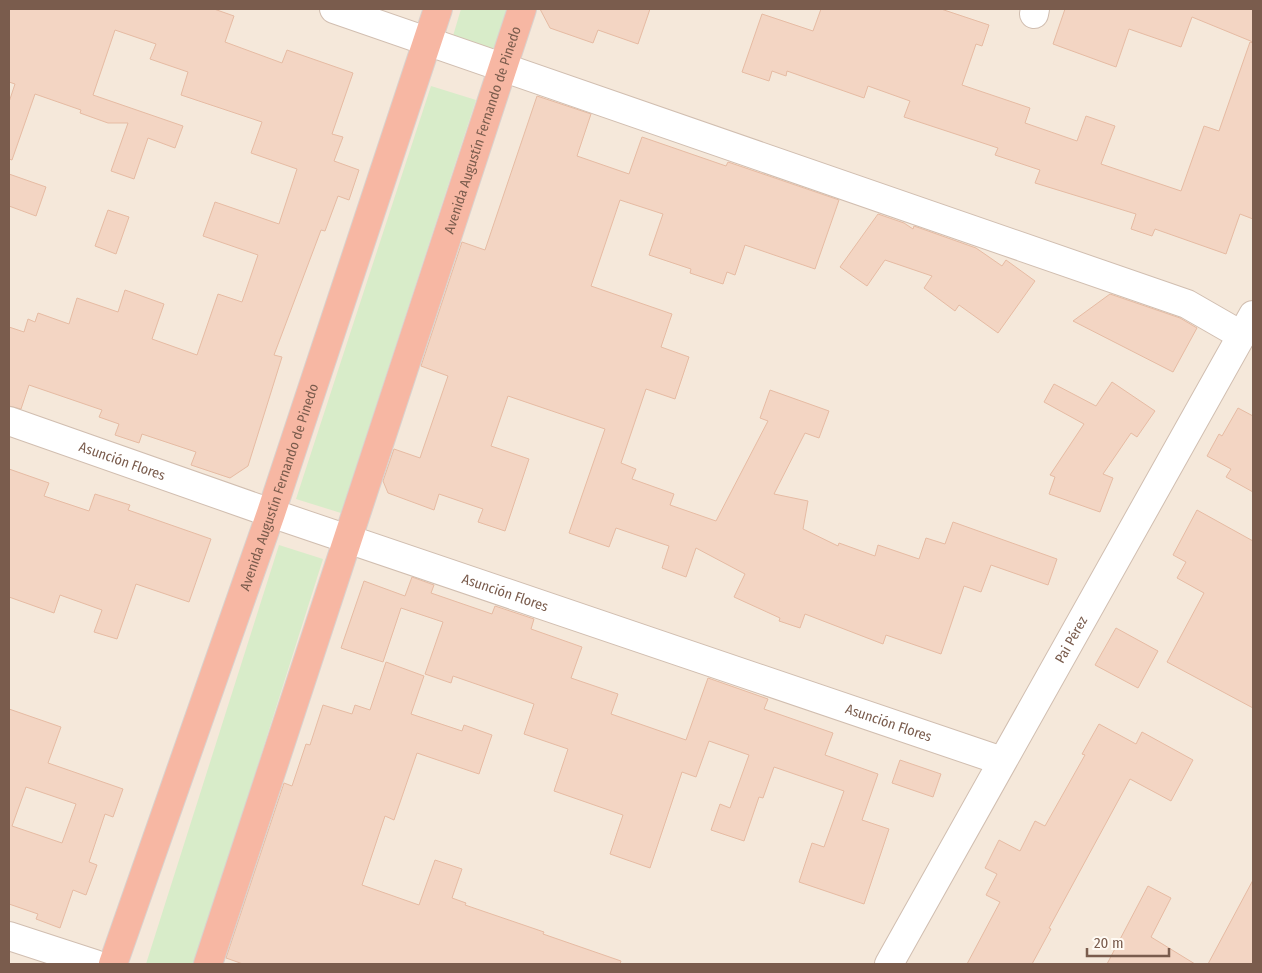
<svg xmlns="http://www.w3.org/2000/svg" width="1262" height="973" viewBox="0 0 1262 973" font-family="'Fira Sans Condensed',sans-serif">
<style>
.residential{fill:#f5e8da}
.green{fill:#d8ecc9}
.building{fill:#f3d5c3;stroke:#e6bba3;fill-rule:evenodd}
.lines{fill:none;stroke-linecap:round;stroke-linejoin:round}
.minor-casing{stroke:#d1beb0;stroke-width:30}
.highway-casing{stroke:#dad1cd;stroke-width:30}
.minor{stroke:#fff;stroke-width:28}
.highway{stroke:#f7b7a3;stroke-width:28}
.labels{text-anchor:middle;dominant-baseline:central;stroke-width:4;stroke-linejoin:round;paint-order:stroke}
.street-label{font-size:14px;fill:#7a5c4d;stroke:#fffaf3}
</style>
<rect width="100%" height="100%" fill="#fdf6ec"/>
<!-- residential -->
<path class="residential" d="M9,9H1253V964H9Z"/>
<!-- green -->
<path class="green" d="M461,9H512L495,59L450,46Z
M431,86L476,100L341,513L296,499Z
M279,545L323,559L195,964H146Z"/>
<!-- building -->
<path class="building" d="M9,9H214L234,16L225,42L282,63L287,50L353,73L332,134L343,137L334,161L359,170L349,200L338,196L325,231L321,230L274,355L282,357L248,466L230,478L191,465L196,452L142,434L139,443L115,435L119,424L99,417L102,410L29,385L21,409L9,406V327L24,332L28,319L35,322L38,313L69,324L77,298L118,312L125,290L164,304L152,339L197,355L218,294L242,302L258,255L203,236L215,202L279,224L297,169L251,153L262,122L181,95L188,72L150,59L156,44L115,30L93,95L183,126L175,148L148,138L134,179L111,171L128,123H108L80,113L81,110L35,94L12,160L9,159V102L15,84L9,82Z
M540,9H650L638,44L598,30L593,43L550,28Z
M821,9H941L989,25L982,46L976,44L962,85L1030,108L1025,123L1077,141L1086,116L1115,126L1101,164L1181,191L1204,126L1219,131L1250,42L1253,43V219L1240,214L1226,254L1155,229L1152,236L1131,229L1136,214L1035,183L1040,170L995,155L998,148L904,117L910,101L868,86L864,98L787,71L786,76L772,71L769,81L742,72L762,14L813,31Z
M1065,9H1253V42L1192,17L1181,47L1129,29L1116,67L1053,44Z
M537,96L591,114L577,156L629,174L642,137L726,166L728,162L839,200L815,269L745,245L735,275L727,272L723,284L690,273L691,269L649,255L663,214L620,200L591,286L672,314L661,347L689,357L675,399L646,389L621,463L636,469L632,479L674,494L670,505L716,521L768,421L760,418L770,390L829,411L819,438L805,433L774,494L808,501L803,529L838,546L839,543L875,556L878,545L919,559L926,538L945,544L953,522L1057,559L1048,585L991,565L981,592L964,586L941,654L886,635L883,644L805,614L800,628L779,621L780,618L734,597L745,574L696,548L686,577L662,568L669,546L616,528L609,547L569,533L605,429L508,396L491,446L529,459L505,531L478,522L483,509L439,494L434,510L388,493L383,481L394,449L420,458L448,376L421,366L462,242L485,250Z
M9,174L46,187L36,216L9,206Z
M108,210L129,217L116,254L95,246Z
M878,214L904,223L913,229L914,226L976,248L1002,266L1006,260L1035,281L998,333L959,305L955,311L924,288L932,276L885,260L867,286L840,267Z
M1110,294L1180,318L1197,328L1173,372L1073,321Z
M1112,382L1155,411L1137,437L1131,433L1103,474L1113,478L1100,512L1049,494L1055,477L1050,475L1084,424L1044,402L1054,384L1096,406Z
M1238,408L1253,416V492L1226,477L1231,469L1207,456L1219,434L1222,436Z
M9,469L49,483L44,496L89,511L95,494L130,505L128,510L211,539L189,602L136,584L117,639L94,632L102,610L60,595L54,613L9,597Z
M1197,510L1253,541V708L1167,662L1204,593L1177,578L1186,562L1173,555Z
M412,577L434,585L431,593L492,614L495,606L534,619L531,629L582,647L571,678L618,694L611,714L686,740L708,678L768,699L764,709L833,733L825,755L878,774L862,820L889,829L864,904L799,882L812,843L824,847L844,791L774,767L763,798L759,797L744,841L711,830L720,804L730,808L749,755L709,741L696,777L682,772L650,868L610,854L623,815L554,791L568,749L524,734L534,704L453,676L451,683L425,674L443,622L401,608L383,662L341,648L364,581L405,596Z
M1116,628L1158,651L1138,688L1095,665Z
M386,662L424,676L411,714L462,731L464,725L492,735L479,774L417,753L394,820L385,816L362,885L419,905L435,860L462,869L452,898L466,903L465,905L544,932L543,934L621,961L620,964H243L226,958L284,783L292,786L306,744L310,745L323,705L352,714L355,705L370,710Z
M9,709L61,727L48,763L123,789L113,817L105,814L89,862L97,865L86,895L73,890L60,928L36,919L38,914L9,904ZM26,787L76,804L62,843L12,826Z
M1099,724L1136,744L1142,732L1193,760L1171,801L1130,779L1049,928L1051,929L1032,964H967L1000,902L986,895L997,874L985,868L999,840L1020,851L1035,821L1045,826L1085,755L1082,754Z
M900,760L941,774L933,797L892,783Z
M1253,880V964H1208Z
M1148,886L1171,898L1151,937L1195,964H1107Z"/>
<g class="lines">
<!-- minor casing -->
<g class="minor-casing">
<g id="minor">
<path d="M334,9L1187,304L1241,335"/>
<path d="M1034,14L1035,9"/>
<path id="s1" d="M9,421L271,513L1002,761"/>
<path d="M9,936L95,964"/>
<path id="s2" d="M889,964L1253,315"/>
</g>
</g>
<!-- highway casing -->
<g class="highway-casing">
<g id="highway">
<path id="s3" d="M113,964L271,513L438,9"/>
<path id="s4" d="M208,964L522,9"/>
</g>
</g>
<!-- minor -->
<use href="#minor" class="minor"/>
<!-- highway -->
<use href="#highway" class="highway"/>
</g>
<g class="labels">
<!-- street labels -->
<g class="street-label">
<text stroke="none"><textPath href="#s4" startOffset="878">Avenida Augustín Fernando de Pinedo</textPath></text>
<text stroke="none"><textPath href="#s1" startOffset="120">Asunción Flores</textPath></text>
<text stroke="none"><textPath href="#s3" startOffset="505">Avenida Augustín Fernando de Pinedo</textPath></text>
<text stroke="none"><textPath href="#s1" startOffset="525">Asunción Flores</textPath></text>
<text stroke="none"><textPath href="#s2" startOffset="372">Pai Pérez</textPath></text>
<text stroke="none"><textPath href="#s1" startOffset="930">Asunción Flores</textPath></text>
</g>
</g>
<!-- border -->
<rect width="1262" height="973" fill="none" stroke="#7a5c4d" stroke-width="20"/>
<!-- scale -->
<path d="M1087 948v8h82v-8" fill="none" stroke="#7a5c4d" stroke-width="2.5"/>
<text x="1094" y="948" font-size="15" fill="#7a5c4d" stroke="#fffaf3" stroke-width="4" paint-order="stroke">20 m</text>
</svg>
